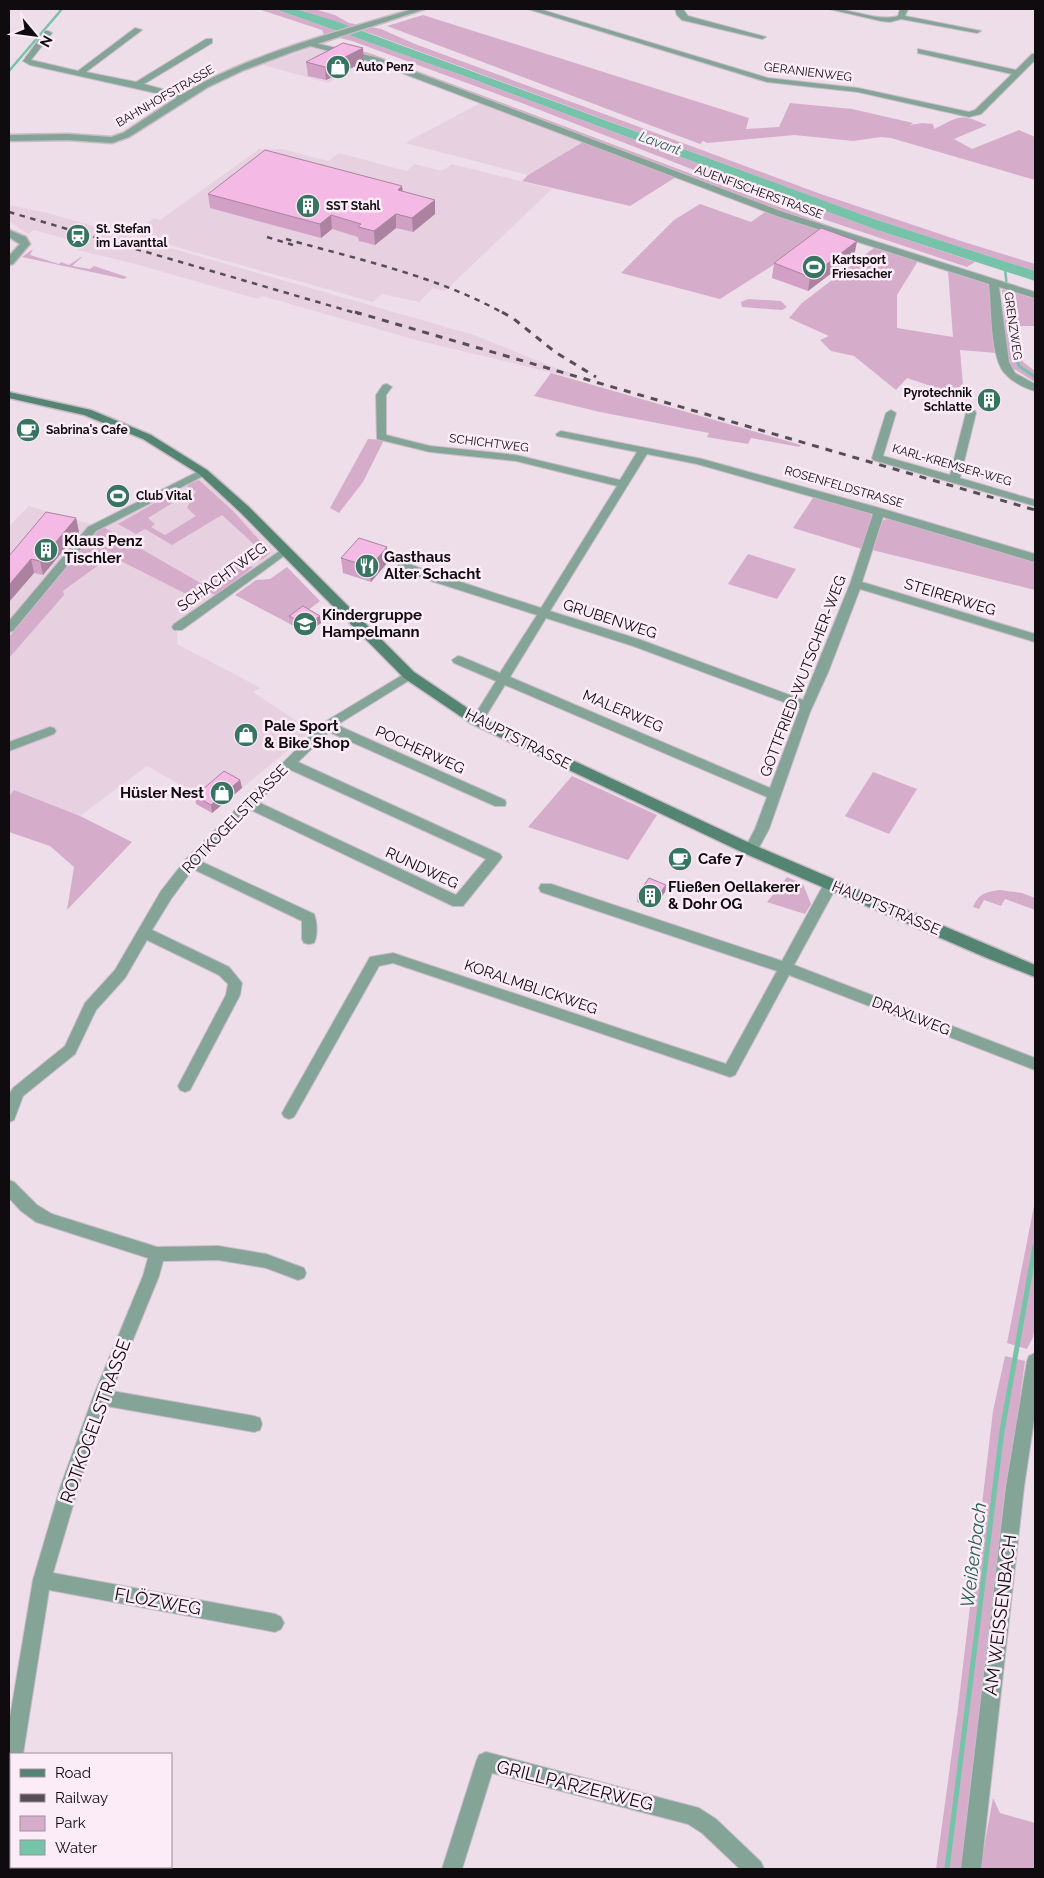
<svg xmlns="http://www.w3.org/2000/svg" width="1044" height="1878" viewBox="0 0 1044 1878" font-family="Raleway,sans-serif">
<style>
.built{fill:#e7d1e1}
.green{fill:#d6accb}
.water{fill:#76c3a9}
.lines{fill:none;stroke-linecap:round;stroke-linejoin:round}
.stream-far2{stroke:#76c3a9;stroke-width:2.5}
.stream-far1{stroke:#76c3a9;stroke-width:3}
.stream{stroke:#76c3a9;stroke-width:5}
.minor-casing{stroke:#cabcc7;stroke-width:2}
.tertiary-casing{stroke:#cabcc7;stroke-width:3}
.secondary-casing{stroke:#cabcc7;stroke-width:3}
.minor{fill:#84a498;fill-rule:evenodd}
.tertiary{fill:#84a498;fill-rule:evenodd}
.secondary{fill:#548573;fill-rule:evenodd}
.rail-far1{stroke:#574e55;stroke-width:2.5;stroke-dasharray:5.5 5.5;stroke-linecap:butt}
.rail{stroke:#574e55;stroke-width:3;stroke-dasharray:7 7;stroke-linecap:butt}
.wall{fill:#d2a0c5}
.shaded-wall{fill:#ab82a0}
.building{fill:#f4bae5;stroke:#ab82a0}
.labels{text-anchor:middle;dominant-baseline:central;stroke-width:5;stroke-linejoin:round;paint-order:stroke}
.far-poi-label{font-size:12px;font-weight:bold;fill:#100b0f;stroke:#fbecf7;text-anchor:start}
.far-street-label{font-size:12px;fill:#100b0f;stroke:#fbecf7}
.far-water-label{font-size:14px;font-style:italic;fill:#276351;stroke:#fbecf7}
.poi-label{font-size:15px;font-weight:bold;fill:#100b0f;stroke:#fbecf7;text-anchor:start}
.street-label{font-size:15px;fill:#100b0f;stroke:#fbecf7}
.near-street-label{font-size:18px;fill:#100b0f;stroke:#fbecf7}
.near-water-label{font-size:19px;font-style:italic;fill:#276351;stroke:#fbecf7}
</style>
<rect width="100%" height="100%" fill="#eedeea"/>
<!-- built -->
<path class="built" d="M314,47L327,49L369,60L328,83L263,65Z
M482,102L583,142L528,175L405,143Z
M259,149H282L328,161L339,153L407,171L414,164L442,171L452,164L552,189L445,291L433,288L419,302L382,294L373,302L130,234L154,218L160,220Z
M9,205L48,213L474,335L556,368L577,375L574,378L420,341L262,296L258,299L139,265L77,250L84,244L34,230L28,234L9,221Z
M197,476L218,493L279,555L178,627L177,644L261,688L253,692L312,731L242,788L226,779L203,798L147,766L80,816L14,790L9,796V526L29,506L94,525Z"/>
<!-- green -->
<path class="green" d="M258,9H275L467,77L874,229L975,262L967,267L799,211L527,105L352,41L324,34L322,30Z
M296,9H314L335,15L349,23L381,29L415,44L818,193L961,241L1035,264V271L874,219L375,35Z
M423,15L749,118L746,129L779,127L790,103L852,109L913,123L910,125L922,123L933,124L934,129C960,116 959,113 987,125L954,139L972,149L1019,130L1035,137V180L891,138L881,137L853,141L794,135L707,143L703,141L700,144L387,26Z
M346,47L372,54L838,229L788,215L369,55L343,49Z
M583,142L676,177L630,206L522,181L528,175Z
M700,204L751,222L765,212L818,228L813,240L720,299L621,273L674,220Z
M875,247L918,261L897,295V328L953,337L948,271L986,283L991,288L997,353L960,350L963,386L946,391L907,378L896,390L854,356L831,351L820,340L829,336L789,318L802,303Z
M33,249L30,255L59,264L61,262L69,265L81,257H82L72,266L90,269L94,266L127,277L124,279L22,257Z
M1002,289L1035,298V326H1016L1023,362L1035,371V382L1011,367L1007,352Z
M748,299L781,301L787,307L782,310L742,307L741,302Z
M551,373L801,445L799,447L751,438L748,444L712,438L707,437L709,433L600,412L534,396Z
M368,439L384,440L363,482L339,513L330,508Z
M199,480L232,510L270,552C265,559 260,562 251,559L249,555L258,548L222,515L172,545L145,529L136,534L118,524L177,490L171,504L148,518L155,524L151,527L165,535L196,516L187,508L196,491L187,487L189,484Z
M815,495L866,510L872,516L862,549L793,528Z
M891,518L1035,561V590L872,550L883,520Z
M103,527L204,585L238,563L253,567L216,596L210,592L198,600L111,556L63,591L64,595L9,658V637L92,536Z
M748,554L796,569L777,599L728,584Z
M287,567L320,601L290,624L235,595L256,580L270,579Z
M873,772L917,789L889,834L845,816Z
M572,776L657,815L628,860L528,827Z
M14,790L80,816L132,842L67,910L74,867L50,846L9,832V796Z
M787,877L803,884L811,904L805,914L767,902Z
M1000,890L1022,893L1035,898V910L1005,899L1001,906L984,900L979,909L973,907C979,893 986,892 1000,890Z
M1035,1201V1326L1033,1337L1027,1349L1007,1343Z
M1005,1356L1025,1361L1004,1519L961,1869H936L958,1708L993,1411Z
M993,1798L1000,1813L1035,1823V1869H980Z"/>
<!-- water -->
<path class="water" d="M275,9H296L335,21L874,219L1035,271V281L874,229L467,77Z"/>
<g class="lines">
<!-- stream-far2 -->
<path class="stream-far2" d="M9,71L62,9
M1005,269L1010,314"/>
<!-- stream-far1 -->
<path class="stream-far1" d="M1010,312L1015,353L1019,366L1035,377"/>
<!-- stream -->
<path class="stream" d="M947,1869L1002,1431L1035,1246"/>
<!-- minor casing -->
<g class="minor-casing">
<path id="minor" d="M528,9H539L768,78L858,88L969,112L975,110L1012,74L918,53V49L1016,70L1032,54H1035V60L981,114L969,117L858,92L767,82Z
M675,9H683L688,16L766,37L762,39L682,20L677,15Z
M829,9C852,8 876,22 898,16L900,9H908L905,16L981,31L977,33L901,19L890,22L881,21Z
M135,28L142,30L86,72L136,82L206,39H212V43L144,84L187,96V100L30,65L23,61L45,31H48L52,33L31,60L78,71Z
M306,41L379,58L783,212L1035,292V298L999,287L1009,362L1015,373L1035,384V391C1023,388 1007,379 1001,368C990,346 992,308 989,284L777,216L373,62L306,45Z
M387,384L392,387L386,395V435L430,446L516,455L620,480L637,452L557,436L556,434L561,431L702,459L883,509L1035,554V562L883,517L862,582L1035,634V642L860,589L829,670L810,712L769,829L756,853H746L744,850L755,829L767,797L505,685L481,724H473L471,721L496,681L454,663L452,660L458,656L462,657L500,673L537,615L422,578L397,565L403,561L407,563L430,572L541,608L617,486L516,461L430,452L377,439L376,395L383,385ZM647,454L697,464L873,514L850,584L803,700L641,640L550,611ZM546,618L633,646L800,708L770,788L510,677Z
M891,410L896,413L883,456L950,475L966,413L971,410L975,411L976,413L960,478L1035,500V506L873,460L872,458L886,413Z
M203,469L208,472L207,474L96,531L13,631L9,632V621L88,527Z
M284,548L290,551L288,553L182,630H174L172,627L174,624Z
M409,671L415,675L413,678L337,725L505,800L506,803L505,806H495L329,732L298,762L500,854L502,857L500,860L463,906H453L251,810L200,861L314,914C317,921 318,936 314,943L309,944L304,943L302,939V921L193,869L171,899L152,930L229,967L242,983L240,995L190,1090L185,1092L180,1090L178,1086L226,995L228,984L219,975L147,940L125,978L96,1010L75,1054L23,1096L14,1120L9,1122V1095L13,1088L65,1046L85,1003L115,970L161,891L186,859L323,723ZM291,770L486,859L456,895L258,802Z
M50,727L54,728L56,731L54,734L9,751V742Z
M831,879L836,880L838,884L794,965L1035,1058V1070L789,975L735,1075L730,1077L393,963L379,966L294,1117L289,1119L284,1117L282,1113L370,957L393,953L726,1064L777,971L541,892L539,888L541,884H551L782,961L826,880Z
M9,1180L14,1182L37,1205L52,1214L157,1247L218,1246L266,1254L304,1268L306,1273L304,1278L298,1280L266,1268L218,1260L163,1261L159,1276L112,1391L254,1416L260,1418L262,1424L260,1430L254,1432L106,1406L79,1485L53,1573L275,1614L281,1617L284,1623L281,1629L275,1632L49,1590L23,1754H11V1797L9,1798V1723L33,1580L61,1485L93,1397L143,1276L148,1258L36,1222L21,1211L9,1198Z
M1035,1353V1413L1024,1487L981,1869H961L1006,1487L1027,1361L1029,1356Z
M486,1752L699,1808L716,1819L761,1862L764,1869H740L702,1833L688,1824L492,1773L462,1869H442L476,1762L479,1755Z"/>
</g>
<!-- tertiary casing -->
<g class="tertiary-casing">
<path id="tertiary" d="M413,9H425L295,51L244,70L208,87L129,137L112,143L68,140L9,141V135L68,134L111,137L123,133C153,114 182,92 214,77C277,47 346,29 413,9Z
M9,230L26,237L30,244L13,264L9,265V256L20,244L9,237Z"/>
</g>
<!-- secondary casing -->
<g class="secondary-casing">
<path id="secondary" d="M9,392L91,410L151,435L207,470L249,507L414,672L482,718L756,846L1035,965V977L987,958L746,854L472,724L404,678L241,513L199,474L143,439L84,415L9,398Z"/>
</g>
<!-- minor -->
<use href="#minor" class="minor"/>
<!-- tertiary -->
<use href="#tertiary" class="tertiary"/>
<!-- secondary -->
<use href="#secondary" class="secondary"/>
<!-- rail-far1 -->
<path class="rail-far1" d="M9,212L359,314
M267,237L293,245
M286,239C360,260 437,276 505,314"/>
<!-- rail -->
<path class="rail" d="M355,312L1035,510
M502,312L514,319L555,352L596,377"/>
</g>
<!-- wall -->
<path class="wall" d="M306,62H364L326,80L308,76Z
M402,186L403,192L435,214L413,232L396,228L375,245L359,241L358,237L332,229L321,238L210,208L208,194Z
M857,241L854,256L808,291L772,278L774,263Z
M76,518L79,532L43,575L34,573L9,602V556Z
M387,547L388,562L371,582L343,573L341,558Z
M289,616H320L321,623L307,633L290,624Z
M240,780L242,788L212,813L196,804L195,796Z
M666,885L665,892L653,908L637,902L638,894Z"/>
<!-- shaded-wall -->
<path class="shaded-wall" d="M363,48L364,62L326,80L325,67Z
M402,186L403,200L398,190Z
M435,200V214L413,232L412,218Z
M396,214V228L375,245L374,231Z
M331,215L332,229L321,238L320,224Z
M857,241L854,256L808,291L810,277Z
M76,518L79,532L43,575L40,561Z
M387,547L388,562L371,582L370,567Z
M31,559L34,573L9,602V585Z
M320,616L321,623L307,633V625Z
M240,780L242,788L212,813L211,805Z
M666,885L665,892L653,908L654,901Z"/>
<!-- building -->
<path class="building" d="M343,43L363,48L325,67L306,62Z
M265,150L402,186L398,190L435,200L412,218L396,214L374,231L358,227L361,224L331,215L320,224L208,194Z
M821,228L857,241L810,277L774,263Z
M46,512L76,518L40,561L31,559L9,585V556Z
M359,538L387,547L370,567L341,558Z
M303,606L320,616L307,625L289,616Z
M224,771L240,780L211,805L195,796Z
M649,878L666,885L654,901L638,894Z"/>
<!-- icons -->
<defs>
<g id="shop-disc" transform="scale(1.25)"><circle r="9.5" fill="#377561" stroke="#fbecf7"/><path d="M-5-2.5h2.3a2.7 3.5 0 0 1 5.4 0H5L5.5 6h-11ZM-1.5-2.5h3a1.5 2.3 0 0 0-3 0Z" fill="#fff"/></g>
<g id="building-disc" transform="scale(1.25)"><circle r="9.5" fill="#377561" stroke="#fbecf7"/><path d="M-4-6H4V6H1V3H-1V6H-4ZM-2.5-4.3h1.7v1.8h-1.7ZM.8-4.3h1.7v1.8H.8ZM-2.5-1h1.7V.8h-1.7ZM.8-1h1.7V.8H.8Z" fill="#fff"/></g>
<g id="station-disc" transform="scale(1.25)"><circle r="9.5" fill="#377561" stroke="#fbecf7"/><path d="M-3-6H3Q5-6 5-4V2Q5 4 3 4L4.5 6H3L1.5 4h-3L-3 6H-4.5L-3 4Q-5 4-5 2V-4Q-5-6-3-6ZM-3.5-4v3h7v-3ZM-3.5 1v1.5H-2V1ZM2 1v1.5H3.5V1Z" fill="#fff"/></g>
<g id="stadium-disc" transform="scale(1.25)"><circle r="9.5" fill="#377561" stroke="#fbecf7"/><path d="M0-5a6.5 5 0 1 0 0 10a6.5 5 0 1 0 0-10ZM-3.5-1.8h7v3.6h-7Z" fill="#fff"/></g>
<g id="cafe-disc" transform="scale(1.25)"><circle r="9.5" fill="#377561" stroke="#fbecf7"/><path d="M-5.5-4.5H6V0H3Q3 3.5 0 3.5H-2.5Q-5.5 3.5-5.5 0ZM3-3.2v2h1.7v-2ZM-6 4.5H4V6H-6Z" fill="#fff"/></g>
<g id="restaurant-disc" transform="scale(1.25)"><circle r="9.5" fill="#377561" stroke="#fbecf7"/><path d="M-5-6h1v4h1v-4h1v4h1v-4h1v5L-1.5 .5V6h-2V.5L-5-1ZM5-6V6H3V1.5H1.5Q1.5-4 5-6Z" fill="#fff"/></g>
<g id="school-disc" transform="scale(1.25)"><circle r="9.5" fill="#377561" stroke="#fbecf7"/><path d="M0-5L7-2L0 1L-7-2ZM-4 1L0 2.5L4 1V4Q0 6-4 4Z" fill="#fff"/></g>
</defs>
<g fill-rule="evenodd">
<use href="#shop-disc" x="338" y="67"/>
<use href="#building-disc" x="308" y="206"/>
<use href="#station-disc" x="78" y="236"/>
<use href="#stadium-disc" x="814" y="267"/>
<use href="#building-disc" x="989" y="400"/>
<use href="#cafe-disc" x="28" y="430"/>
<use href="#stadium-disc" x="118" y="496"/>
<use href="#building-disc" x="46" y="550"/>
<use href="#restaurant-disc" x="367" y="566"/>
<use href="#school-disc" x="305" y="624"/>
<use href="#shop-disc" x="246" y="735"/>
<use href="#shop-disc" x="222" y="793"/>
<use href="#cafe-disc" x="680" y="859"/>
<use href="#building-disc" x="650" y="896"/>
</g>
<g class="labels">
<!-- far-poi labels -->
<g class="far-poi-label">
<text x="356" y="67">Auto Penz</text>
<text x="326" y="206">SST Stahl</text>
<text x="96" y="229">St. Stefan<tspan x="96" dy="14">im Lavanttal</tspan></text>
<text x="832" y="260">Kartsport<tspan x="832" dy="14">Friesacher</tspan></text>
<text x="972" y="393" text-anchor="end">Pyrotechnik<tspan x="972" dy="14">Schlatte</tspan></text>
<text x="46" y="430">Sabrina's Cafe</text>
<text x="136" y="496">Club Vital</text>
</g>
<!-- far-street labels -->
<g class="far-street-label">
<text transform="translate(808 72) rotate(7)">GERANIENWEG</text>
<text transform="translate(165 96) rotate(-30)">BAHNHOFSTRASSE</text>
<text transform="translate(759 192) rotate(20)">AUENFISCHERSTRASSE</text>
<text transform="translate(1013 326) rotate(82)">GRENZWEG</text>
<text transform="translate(489 443) rotate(7)">SCHICHTWEG</text>
<text transform="translate(952 465) rotate(16)">KARL-KREMSER-WEG</text>
<text transform="translate(844 487) rotate(16)">ROSENFELDSTRASSE</text>
</g>
<!-- far-water labels -->
<g class="far-water-label">
<text transform="translate(660 143) rotate(20)">Lavant</text>
</g>
<!-- poi labels -->
<g class="poi-label">
<text x="64" y="541">Klaus Penz<tspan x="64" dy="17">Tischler</tspan></text>
<text x="384" y="557">Gasthaus<tspan x="384" dy="17">Alter Schacht</tspan></text>
<text x="322" y="615">Kindergruppe<tspan x="322" dy="17">Hampelmann</tspan></text>
<text x="264" y="726">Pale Sport<tspan x="264" dy="17">&amp; Bike Shop</tspan></text>
<text x="204" y="793" text-anchor="end">Hüsler Nest</text>
<text x="698" y="859">Cafe 7</text>
<text x="668" y="887">Fließen Oellakerer<tspan x="668" dy="17">&amp; Dohr OG</tspan></text>
</g>
<!-- street labels -->
<g class="street-label">
<text transform="translate(222 577) rotate(-36)">SCHACHTWEG</text>
<text transform="translate(950 597) rotate(17)">STEIRERWEG</text>
<text transform="translate(610 619) rotate(18)">GRUBENWEG</text>
<text transform="translate(803 676) rotate(-69)">GOTTFRIED-WUTSCHER-WEG</text>
<text transform="translate(623 711) rotate(23)">MALERWEG</text>
<text transform="translate(518 739) rotate(27)">HAUPTSTRASSE</text>
<text transform="translate(420 750) rotate(24)">POCHERWEG</text>
<text transform="translate(235 819) rotate(-46)">ROTKOGELSTRASSE</text>
<text transform="translate(422 868) rotate(25)">RUNDWEG</text>
<text transform="translate(886 908) rotate(23)">HAUPTSTRASSE</text>
<text transform="translate(531 987) rotate(19)">KORALMBLICKWEG</text>
<text transform="translate(911 1016) rotate(21)">DRAXLWEG</text>
</g>
<!-- near-street labels -->
<g class="near-street-label">
<text transform="translate(95 1421) rotate(-70)">ROTKOGELSTRASSE</text>
<text transform="translate(158 1601) rotate(10)">FLÖZWEG</text>
<text transform="translate(1000 1615) rotate(-83)">AM WEISSENBACH</text>
<text transform="translate(575 1785) rotate(14)">GRILLPARZERWEG</text>
</g>
<!-- near-water labels -->
<g class="near-water-label">
<text transform="translate(973 1555) rotate(-83)">Weißenbach</text>
</g>
</g>
<!-- border -->
<rect width="1044" height="1878" fill="none" stroke="#100b0f" stroke-width="20"/>
<!-- legend -->
<rect x="10" y="1753" width="162" height="115" fill="#fbecf7" stroke="#9d929a"/>
<rect x="20" y="1769" width="25" height="8" fill="#548573" stroke="#9d929a"/>
<text x="55" y="1778" font-size="15" fill="#100b0f">Road</text>
<rect x="20" y="1794" width="25" height="8" fill="#574e55" stroke="#9d929a"/>
<text x="55" y="1803" font-size="15" fill="#100b0f">Railway</text>
<rect x="20" y="1816" width="25" height="15" fill="#d6accb" stroke="#9d929a"/>
<text x="55" y="1828" font-size="15" fill="#100b0f">Park</text>
<rect x="20" y="1840" width="25" height="15" fill="#76c3a9" stroke="#9d929a"/>
<text x="55" y="1853" font-size="15" fill="#100b0f">Water</text>
<!-- north arrow -->
<g transform="translate(35 35) rotate(119)" stroke="#fbecf7" stroke-width="4" paint-order="stroke">
<path d="M0-4L9 19L0 12L-9 19Z" fill="#100b0f"/>
<text y="-8" font-size="14" font-weight="bold" text-anchor="middle" fill="#100b0f">N</text>
</g>
</svg>
